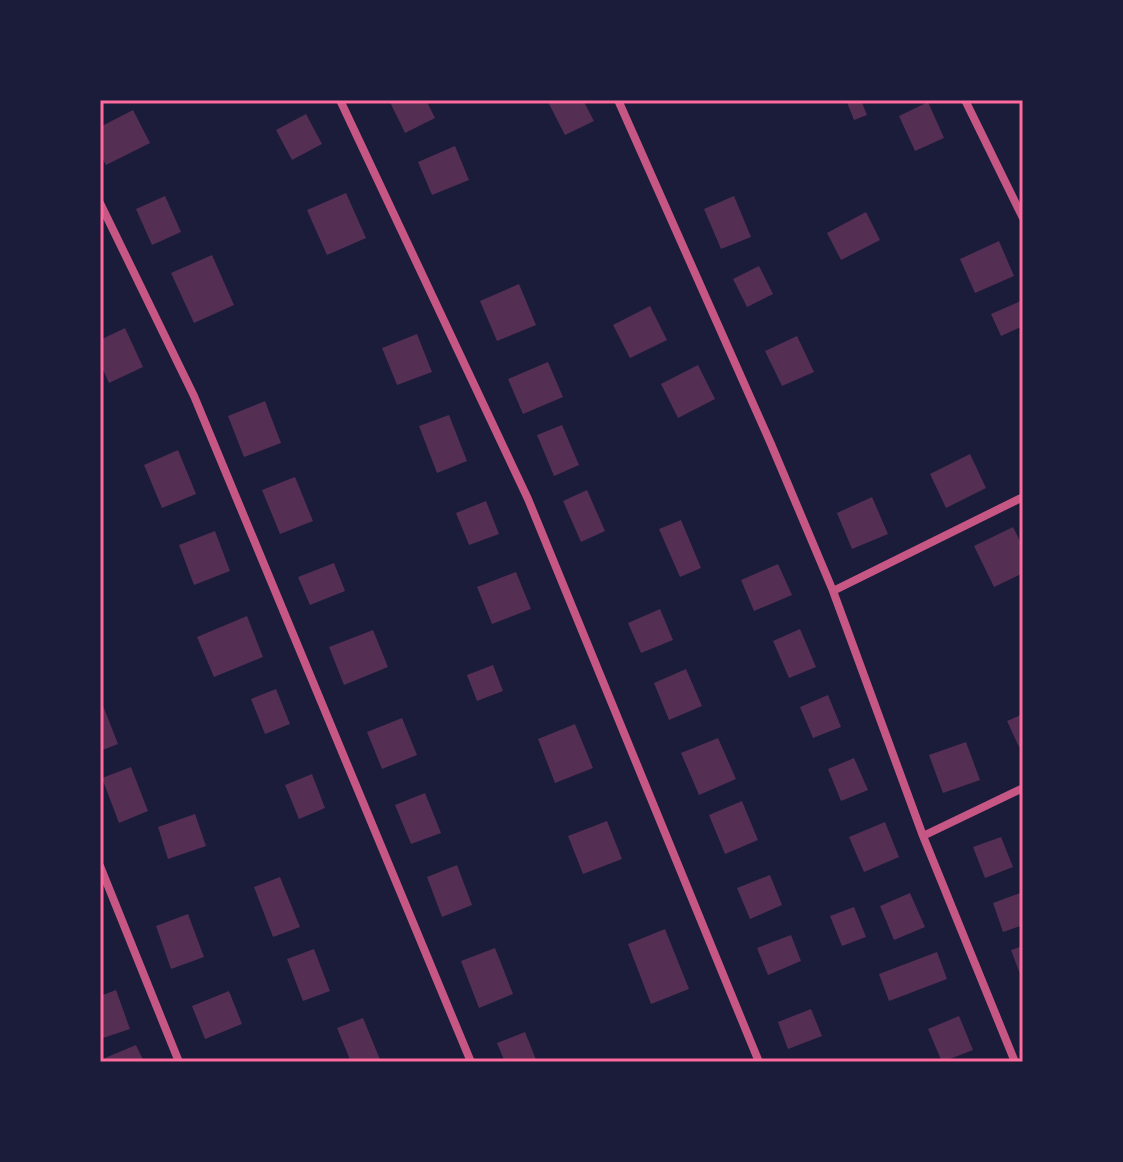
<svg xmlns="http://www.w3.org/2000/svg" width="1123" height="1162" viewBox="0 0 1123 1162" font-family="Overpass,sans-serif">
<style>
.building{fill:#542f53}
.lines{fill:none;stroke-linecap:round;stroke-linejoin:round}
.minor{stroke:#c65784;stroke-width:8}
.neatline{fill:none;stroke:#ff6b9d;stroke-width:3}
</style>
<rect width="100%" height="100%" fill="#1b1b3a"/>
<!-- building -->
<path class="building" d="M389,100H426L435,118L405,133Z
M547,100H583L594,121L565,135Z
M846,100H861L867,115L854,120Z
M928,102L944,138L915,151L899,116Z
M133,110L150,143L106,165L100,154V127Z
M306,114L322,144L292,160L276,130Z
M455,146L469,180L432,195L418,162Z
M346,193L366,238L327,255L307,210Z
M165,196L181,232L152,245L136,209Z
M734,196L751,237L721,249L704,209Z
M866,212L880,240L841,260L827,233Z
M999,241L1014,276L975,293L960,259Z
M212,255L234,305L194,323L171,273Z
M759,266L773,294L747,307L733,279Z
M519,284L536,325L497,341L480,301Z
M1023,300V326L1001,336L991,314Z
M650,306L667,340L630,358L613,325Z
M125,328L143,367L109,383L100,363V340Z
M417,334L432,372L397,385L382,348Z
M797,336L814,372L782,386L765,351Z
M548,362L563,397L523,414L508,379Z
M698,365L715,399L678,418L661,384Z
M265,401L281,443L244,457L228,416Z
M449,415L467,461L437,473L419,426Z
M562,425L579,465L554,476L537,435Z
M178,450L196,494L162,508L144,465Z
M970,454L986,488L946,508L930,474Z
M295,477L313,521L280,534L262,490Z
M587,490L605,531L581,542L563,501Z
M872,497L888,534L852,549L837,513Z
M486,501L499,534L469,545L456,513Z
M681,520L701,568L680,577L659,529Z
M1013,527L1023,547V573L994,587L974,546Z
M215,531L230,571L194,585L179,545Z
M334,563L345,591L310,605L298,577Z
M778,564L792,595L754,611L741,580Z
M516,572L531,609L492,624L477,587Z
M660,609L673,640L641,653L628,623Z
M247,616L263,657L214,677L197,637Z
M800,629L816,667L789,678L773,641Z
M373,630L388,667L344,685L329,647Z
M493,665L503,691L477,701L467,675Z
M686,669L702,706L669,720L654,683Z
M276,689L290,724L265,734L251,699Z
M828,695L841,727L813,738L800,707Z
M100,698L118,744L100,751Z
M1023,714V745L1019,747L1007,721Z
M402,718L417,755L382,769L367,732Z
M575,724L593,768L555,783L538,739Z
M718,738L736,779L699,795L681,753Z
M966,742L980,780L943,793L929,755Z
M854,758L868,790L841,801L828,769Z
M131,767L148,811L119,823L102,778Z
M312,774L325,808L299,819L285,785Z
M425,793L441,833L411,844L395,805Z
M742,801L758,840L725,854L709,815Z
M195,814L206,846L168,859L158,827Z
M607,821L622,859L583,874L568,836Z
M885,822L899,857L864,872L849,837Z
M1001,837L1013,867L985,878L973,847Z
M457,865L472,905L442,917L427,877Z
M770,875L782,905L750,919L737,888Z
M280,877L300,927L273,937L254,887Z
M1023,892V925L1003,932L993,903Z
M910,893L925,927L894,940L880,906Z
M854,907L866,937L842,946L830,916Z
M188,914L204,957L171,969L156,926Z
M665,929L689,989L651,1004L628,944Z
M791,935L801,961L768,975L757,948Z
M1023,946V982L1011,950Z
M495,948L513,994L479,1008L461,961Z
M314,949L330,991L303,1001L287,959Z
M937,952L947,979L889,1001L879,974Z
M116,990L130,1029L100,1039V996Z
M229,991L242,1024L205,1039L192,1006Z
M811,1009L822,1036L788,1049L778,1022Z
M959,1016L973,1050L942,1062L928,1029Z
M363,1018L381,1062H351L337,1028Z
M525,1032L537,1062H505L497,1043Z
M136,1045L144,1062H107L105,1058Z"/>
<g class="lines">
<!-- minor -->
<path class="minor" d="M340,100L528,499L759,1062
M618,100L771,444L833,591L923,836L1015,1062
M965,100L1023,218
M100,203L194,396L471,1062
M833,591L1023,497
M923,836L1023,788
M100,866L179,1062"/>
</g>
<!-- border -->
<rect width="1123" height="1162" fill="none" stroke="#1b1b3a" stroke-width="204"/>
<rect x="102" y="102" width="919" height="958" class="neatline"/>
</svg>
